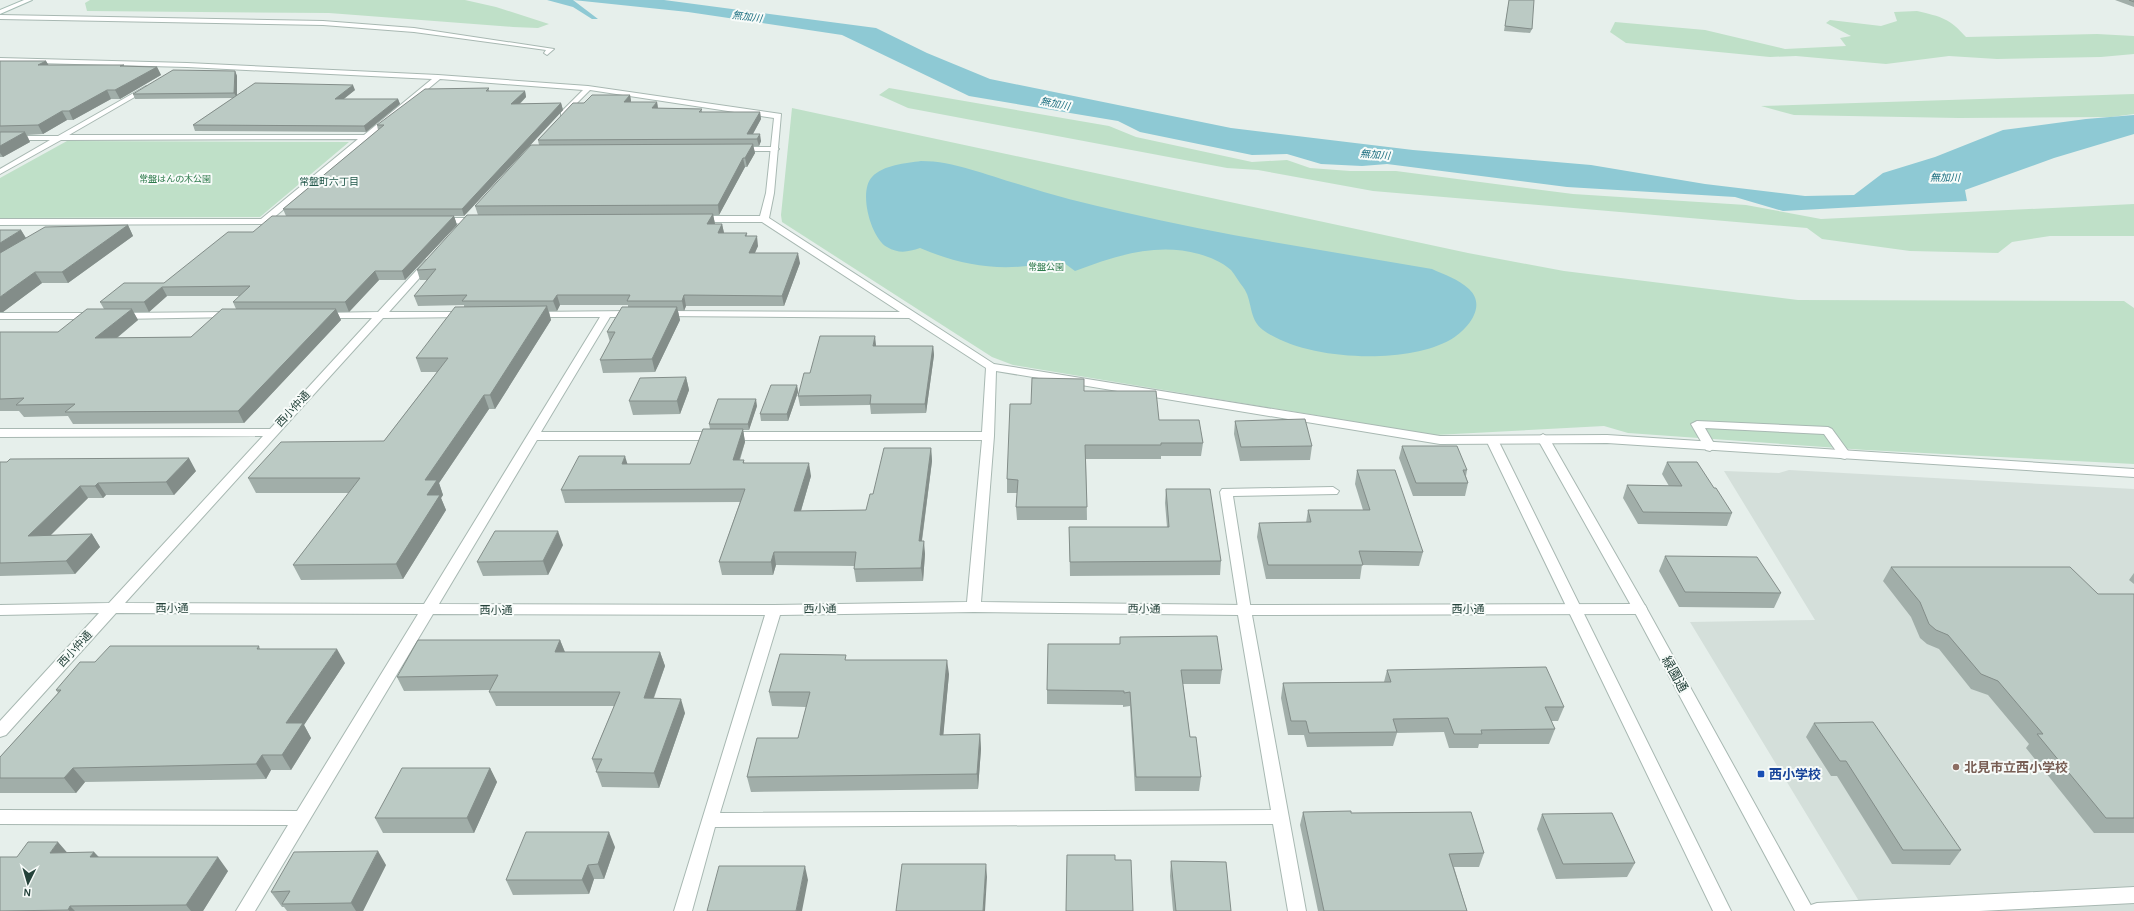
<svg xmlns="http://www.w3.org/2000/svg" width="2134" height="911" viewBox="0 0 2134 911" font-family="Karla,'Noto Sans JP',sans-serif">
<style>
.built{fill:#d4dfda}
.green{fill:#bfe0c8}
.water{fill:#8ec9d4}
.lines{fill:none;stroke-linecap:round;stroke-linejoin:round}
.service-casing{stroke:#a8b8b2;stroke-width:2}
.minor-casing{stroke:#a8b8b2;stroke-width:2}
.tertiary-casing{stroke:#a8b8b2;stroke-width:2}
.secondary-casing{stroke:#a4bbb3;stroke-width:2}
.service{fill:#fff;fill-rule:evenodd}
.minor{fill:#fff;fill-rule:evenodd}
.tertiary{fill:#fff;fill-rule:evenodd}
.secondary{fill:#fff;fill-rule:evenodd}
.wall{fill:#a1aea9;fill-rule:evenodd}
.shaded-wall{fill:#838d89}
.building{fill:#bbcac4;stroke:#838d89}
.education-dot{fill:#8d6e63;stroke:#f7fbf9;stroke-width:1.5}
.transit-dot{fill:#1a4fb4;stroke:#f7fbf9;stroke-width:1.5}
.labels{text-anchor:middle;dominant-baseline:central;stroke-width:4;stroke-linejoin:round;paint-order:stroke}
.far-park-label{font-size:9px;fill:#2d7a4b;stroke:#f7fbf9}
.far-water-label{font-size:10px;font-style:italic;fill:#1c6f80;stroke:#f7fbf9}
.far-neighbourhood-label{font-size:10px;fill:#1f5548;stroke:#f7fbf9}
.street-label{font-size:11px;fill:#24423a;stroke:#f7fbf9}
.near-street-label{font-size:13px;fill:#24423a;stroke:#f7fbf9}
.near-education-label{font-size:13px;font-weight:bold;fill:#785e54;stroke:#f7fbf9;text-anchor:start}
.near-transit-label{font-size:13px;font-weight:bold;fill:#164399;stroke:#f7fbf9;text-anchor:start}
</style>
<rect width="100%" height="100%" fill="#e6efeb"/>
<!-- built -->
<path class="built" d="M1789,470L2134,489V911H1865L1690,622L1815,620L1724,471L1779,473Z"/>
<!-- green -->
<path class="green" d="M90,0H465L496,7L549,24L538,28L513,27L329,13L87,11L85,3Z
M1917,11C1942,17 1949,18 1966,37L2097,34L2134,36V54L2101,57L1997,59L1949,56L1886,64L1796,56L1770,57L1626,43L1610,32L1615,22L1705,30L1785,49L1846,46L1840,38L1851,36L1826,23L1830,20L1881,26L1897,21L1894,12Z
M889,88L1109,126L1136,137L1252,162L1287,160L1310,168L1350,171H1396L1573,194L1746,205L1821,219L2134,204V236H2050L2012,242L1998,253L1910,251L1822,239L1807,228L1373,191L1258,170L1227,168L908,108L879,95Z
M2134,94V114L2111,117L1959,118L1794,115L1761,106Z
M792,108L1468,253L1564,271L1798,300L2124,301L2134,308V464L1866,450L1628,433L1604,426L1435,435L1013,365L992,357L782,222L781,215Z
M67,141L349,142L260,217L0,218V178Z"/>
<!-- water -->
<path class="water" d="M547,0H664L876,28L927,53L990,79L1231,128L1413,150L1591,165L1705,184L1805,196L1854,195L1883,173L1935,157L2003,130L2086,119L2134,115V134L2054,158L1965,190L1967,201L1783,211L1735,197L1567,187L1387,164L1362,166L1321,164L1287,154L1252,155L1140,132L1118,121L969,96L842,35L688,12L573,0L598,19H592L573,7Z
M921,161C954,161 986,175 1018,184C1052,195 1087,204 1123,212C1225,236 1329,251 1432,269C1445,275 1458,279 1469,289C1488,307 1466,331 1450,340C1405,365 1305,361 1263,330C1248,319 1253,300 1243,287C1239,282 1235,275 1231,270C1222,262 1210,257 1199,254C1156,242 1115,256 1075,271L1060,260C1009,273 967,268 920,248C908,252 899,254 887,247C871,238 858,192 872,177C883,165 906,163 921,161Z"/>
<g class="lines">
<!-- service casing -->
<g class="service-casing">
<path id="service" d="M0,15L323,21L414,28L554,49L547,55L544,53L546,50L414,32L323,25L0,19Z
M735,147H775L779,149L775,151H735Z
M1697,421L1828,427L1832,429L1851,455L1845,459L1841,458L1824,434L1705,428L1716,447L1710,451L1706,450L1691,424Z
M1333,487L1339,491L1337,494L1233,496L1251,610L1249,614H1239L1220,492L1222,489Z
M2134,887V903L1979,911H1808L1811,905L1817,903Z"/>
</g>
<!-- minor casing -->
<g class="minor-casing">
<path id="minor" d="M0,58L187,63L438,75L588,86L781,114L774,193L769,218L994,364L1440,436L1607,435L2134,469V477L1607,443L1440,444L996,371L994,436L981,602L1244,605L1640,604L1645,605L1647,609L1645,613L1640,614L1252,615L1306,911H1288L1273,824L715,827L692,911H674L765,615L433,614L255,911H236L288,825L0,824V810L297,811L418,614L116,613L6,735L0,737V721L99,613L0,615V605L109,603L263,436L0,437V429H270L372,318H323L318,315L319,313L378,312L426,260H432V264L389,312H465L470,315L469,317L383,318L125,603L424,604L600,317H533L529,316V312L633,311L638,314L633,317H610L541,432H982L986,368L909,318L659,316V312L663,311L900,312L762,222H699L695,219L699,216H760L766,193L774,118L590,90L564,116H561V112L583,90L440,79L272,219L285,220V224L0,225V219H261L358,139L61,140L0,174V169L50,140H0V136H58L146,86L152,87L69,135H364L432,79L187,67L0,62ZM537,440H982L967,602L774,605L439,604ZM974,612L1238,615L1271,810L720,813L780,615Z
M441,218H478L482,221L478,224L438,223L437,221Z
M231,312L236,315L235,317L119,319L114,316L119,313Z
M0,313H95L100,316L95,319H0Z"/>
</g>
<!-- tertiary casing -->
<g class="tertiary-casing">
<path id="tertiary" d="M1543,434L1549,438L1647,609L1814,911H1795L1633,609L1537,438Z
M1492,436L1498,440L1731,911H1713L1486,440Z"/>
</g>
<!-- secondary casing -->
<g class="secondary-casing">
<path id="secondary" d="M24,0H32L0,14V10Z"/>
</g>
<!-- service -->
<use href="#service" class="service"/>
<!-- minor -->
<use href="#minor" class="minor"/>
<!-- tertiary -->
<use href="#tertiary" class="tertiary"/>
<!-- secondary -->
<use href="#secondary" class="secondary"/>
</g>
<!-- wall -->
<path class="wall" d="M1509,0L1532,29L1530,33L1504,31Z
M2115,0H2134V7Z
M0,61H46L48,65L157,67L161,75L120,99H111L73,120H67L43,134L27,135L30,142L3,157H0Z
M235,71L237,76V95L355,90L344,99H398L400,104L366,132L195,131L193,125L233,98L135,99L133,94Z
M489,88V91H525L526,97L520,104L561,103L563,110L464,216H454L457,225L405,280H379L349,312H337L341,320L244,423L73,424L68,416L24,417L19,411H0V332H58L104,309L100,302L164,283L253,232L286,216L283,209L378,130L377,125ZM167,296H240L233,302L236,309L191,337L117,338L138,320L133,312H149Z
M630,95L631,101V102H657L658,108L702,109V112H760L761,119L753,134L761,141L759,146H753L755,153L747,167H745L719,215H713L715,224H722L724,233H747V236L758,246L755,253L800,263L784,306H686L684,311H678L680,320L655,372L603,373L600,360L610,342L607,332L628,307V305H560L557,311H549L551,320L495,409H489L439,483L443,495L441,498L446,510L403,579L301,580L293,565L349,493H256L248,478L384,441L437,372H421L416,358L464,307V305L418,306L414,296L428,280H420L417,270L478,215L475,206L539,145L538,140L584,103Z
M128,225L133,236L68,283H42L3,312L21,230L26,238Z
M876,345V346H933L934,355L926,413L871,414L870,405L800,406L798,396L810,373Z
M686,377L689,390L680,414L633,415L629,401Z
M797,385L798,392L788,421H761L760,414Z
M1084,391L1159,420L1203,443L1201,456H1161V459H1086L1087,520H1017L1016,507L1017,493H1007V479L1031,404Z
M757,406L749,430H743L745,442L740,460L745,463L811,476L801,511L866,510L873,494L931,448L932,461L922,541L925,554L923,581L856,582L854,569V566L776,565L773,575H722L719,562L740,502L565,503L561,490L627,464H690L710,429L709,424Z
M1235,421L1312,446L1310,460L1240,461L1234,434Z
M1402,446L1467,470L1466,476L1468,483L1465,496H1413L1399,458Z
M0,462L196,471L174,495H106L103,498H88L50,535L92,534L100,547L75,574L0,576Z
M1667,462L1714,488L1732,513L1727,526L1638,524L1623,498L1627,485L1669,486L1662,474Z
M1357,470L1423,552L1419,566L1362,565L1360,579H1266L1257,537L1259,523H1306L1308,510H1363L1355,484Z
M1166,489L1221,561L1220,575L1070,576L1069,527H1167L1165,503Z
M563,545L548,575L483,576L477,562Z
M1665,556L1781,593L1774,608L1679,607L1659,571Z
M1891,567L2098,594H2134V833H2094L2026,748L2029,744L1988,695L1971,689L1939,649L1927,644L1920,638L1911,617L1883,581Z
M2134,573V584L2129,580Z
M1120,637L1222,670L1220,684H1183L1190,737L1201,777L1199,791H1135L1130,706L1123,707V705L1047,704V690L1120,644Z
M560,640L565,652H660L665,666L654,698L685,713L659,788L602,787L592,759L614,706H496L489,692L490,690L404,691L397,677Z
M259,646L260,649L345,663L304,725L311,738L291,770H271L266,779L85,782L76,793H0V757L58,693L56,690L95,662Z
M847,660L949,674L943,735L980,734L981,749L978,789L751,792L747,777L798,738L806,707L772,706L769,692Z
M1387,670L1564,707L1558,721H1551L1555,729L1549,744H1479L1478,748H1449L1444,732L1397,733L1393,746L1307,747L1304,735H1288L1281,698L1283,683L1384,682Z
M1814,723L1961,850L1950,865L1892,864L1837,776H1831L1806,737Z
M490,768L497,782L474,833H383L375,818Z
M1303,812L1351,813L1484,853L1479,867H1454L1467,911H1318L1300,825Z
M1542,814L1635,863L1627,877L1556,879L1537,829Z
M615,847L604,879H594L589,894L513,895L506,880Z
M94,852L99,857L228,871L203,911H0V857H17L67,853Z
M1171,861L1231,911H1173L1170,876Z
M386,865L363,911H287L284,907H282L271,892Z"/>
<!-- shaded-wall -->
<path class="shaded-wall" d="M46,61L51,69L38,65Z
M157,67L161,75L120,99L115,90Z
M235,71L237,76V98L234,93Z
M353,85L355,90L337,104L335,99Z
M107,90L111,99L73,120L69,111Z
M525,91L526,97L513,110L511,104Z
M630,95L631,101L625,108L624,102Z
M398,99L400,104L366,132L364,126Z
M657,102L658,109L652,108Z
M561,103L563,110L464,216L462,209Z
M62,111L67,120L43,134L38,125Z
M760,112L761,119L750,139L747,134Z
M25,132L30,142L3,157L0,153V146Z
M760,134L761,141L759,146L757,139Z
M753,144L755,153L747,167L745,158Z
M743,158L745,167L719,215L718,205Z
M713,214L715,224H707Z
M454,216L457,225L405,280L402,271Z
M722,224L724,233H718Z
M128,225L133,236L68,283L62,272Z
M21,230L27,240L0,258V243Z
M757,236L758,246L750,263L749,253Z
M798,253L800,263L784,306L782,296Z
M375,271L379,280L349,312L345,302Z
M35,272L42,283L3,312H0V297Z
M162,287L167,296L149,312L144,302Z
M557,295L560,305L557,311L553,301Z
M684,295L686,306L684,311L682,301Z
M547,306L551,320L495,409L490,395Z
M677,307L680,320L655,372L652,359Z
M132,309L138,320L102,350L95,338Z
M336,309L341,320L244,423L238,411Z
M875,336L876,345L874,356L873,346Z
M933,346L934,355L926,413L925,404Z
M686,377L689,390L680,414L677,401Z
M797,385L798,392L788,421L787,414Z
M484,395L489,409L439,483L443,495L441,498L446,510L403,579L396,564L427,495L425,480Z
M756,399L757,406L749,430L748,424Z
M743,429L745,442L735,473L733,460Z
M931,448L932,461L920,554L919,541Z
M625,456L629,469L622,464Z
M189,458L196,471L174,495L166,482Z
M809,463L811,476L797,524L794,511Z
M98,483L106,495L103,498L95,486Z
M80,486L88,498L37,549L28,536Z
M558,531L563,545L548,575L543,561Z
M92,534L100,547L75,574L66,561Z
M924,541L925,554L923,581L921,568Z
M774,552L776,565L773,575L771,562Z
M560,640L566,655L555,652Z
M337,649L345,663L304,725L311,738L291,770L282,755L286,723Z
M660,652L665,666L648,713L644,698Z
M947,660L949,674L942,750L940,735Z
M681,699L685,713L659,788L654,773Z
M980,734L981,749L978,789L977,774Z
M262,755L271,770L266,779L256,764Z
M73,768L85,782L76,793L64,778Z
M490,768L497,782L474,833L467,818Z
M609,832L615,847L604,879L598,864Z
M58,842L71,857L50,853Z
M378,851L386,865L363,911H356L351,903Z
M94,852L106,866L90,857Z
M218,857L228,871L203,911H191L186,905Z
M986,864L987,877L985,911H983Z
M588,865L594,879L589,894L582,880Z
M805,866L808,880L802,911H796Z
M70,906L75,911H69L68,910Z"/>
<!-- building -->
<path class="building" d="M1509,0H1534L1532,29L1505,26Z
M2129,0H2134V2Z
M0,61H46L38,65H124L120,66L157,67L115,90H107L69,111H62L38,125L0,126Z
M173,70L235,71L234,93L133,94Z
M255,83L353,85L335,99H398L364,126L193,125Z
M489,88L486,91H525L511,104L561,103L462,209H283L384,125H377L425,89Z
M592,95H630L624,102H657L652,108L702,109L699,112H760L747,134H760L757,139L538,140L573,103H584Z
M0,132H25L0,146Z
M753,144L745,158H743L718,205L475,206L531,145Z
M713,214L707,224H722L718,233H747L745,236H757L749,253H798L782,296L684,295L682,301H627L630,295H557L553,301H462L467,295L414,296L436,269L417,270L467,215Z
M272,216H454L402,271H375L345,302H233L250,286L162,287L144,302H100L124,283H164L228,232H253Z
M128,225L62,272H35L0,297V253L45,227Z
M0,230H21L0,243Z
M547,306L490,395H484L425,480H437L427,495H440L396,564L293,565L360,478H248L281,442L384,441L448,358H416L455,307Z
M622,307H677L652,359L600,360L615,332H607Z
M87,309H132L95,338L191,337L222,309H336L238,411L65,412L75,404L16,405L24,398L0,399V332H58Z
M820,336H875L873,346H933L925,404H870L871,395L798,396L804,373H810Z
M686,377L677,401H629L640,378Z
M1032,378L1084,379V391H1156L1159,420H1199L1203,443H1161V445H1085L1087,507H1016L1018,480L1007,479L1010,404H1031Z
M771,385H797L787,414H760Z
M718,399H756L748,424H709Z
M1305,419L1312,446L1241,447L1235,421Z
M703,429H743L733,460H744L743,463H809L794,511L866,510L870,494H873L884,448H931L919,541H924L921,568L854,569L856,552H774L771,562H719L745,489L561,490L579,456H625L622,464H690Z
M1402,446H1457L1467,470H1463L1468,483H1416Z
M189,458L166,482L98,483L95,486H80L28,536L92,534L66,561L0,563V462H7L10,459Z
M1667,462H1697L1714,488H1716L1732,513L1643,512L1627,485L1682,486Z
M1357,470H1395L1423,552L1359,551L1363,565H1268L1259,523L1311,522L1308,510H1370Z
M1166,489H1210L1221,561L1070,562L1069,527H1169Z
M495,531H558L543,561L477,562Z
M1665,556L1757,557L1781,593L1685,592Z
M1891,567H2070L2098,594H2134V818H2106L2037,734H2043L1998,681L1981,674L1948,635L1936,630L1929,624L1920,602Z
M1217,636L1222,670H1181L1190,737H1196L1201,777H1136L1130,692L1124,693V691L1047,690L1048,644H1120V637Z
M418,640H560L555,652H660L644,698L681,699L654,773L596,772L602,759H592L620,692H489L498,675L397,677Z
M110,646H259L257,649H337L286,723H303L282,755H262L256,764L73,768L64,778H0V757L61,690H56L80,662H95Z
M780,654L846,655L845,660H947L940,735L980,734L977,774L747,777L757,738H798L810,692H769Z
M1546,667L1564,707H1545L1555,729L1481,730L1482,734H1454L1448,718L1393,719L1397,732L1309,733L1306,721H1291L1283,683L1391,682L1387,670Z
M1873,722L1961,850H1903L1846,761H1840L1814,723Z
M402,768H490L467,818H375Z
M1351,811V813L1471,812L1484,853L1449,854L1467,911H1324L1303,812Z
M1612,813L1635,863L1563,864L1542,814Z
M526,832H609L598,864L588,865L582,880H506Z
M28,842H58L50,853L94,852L90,857H218L186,905L70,906L68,910L0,911V857H17Z
M378,851L351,903L282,904L290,891L271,892L294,852Z
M1067,855H1115V860H1131L1133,911H1066Z
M1171,861L1226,862L1231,911H1176Z
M902,864H986L983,911H896Z
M719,866H805L796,911H707Z"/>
<!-- markers -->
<circle class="education-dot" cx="1956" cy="767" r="4"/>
<rect class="transit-dot" x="1757" y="770" width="8" height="8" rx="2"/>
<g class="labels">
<!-- far-park labels -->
<g class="far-park-label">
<text x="175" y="179">常盤はんの木公園</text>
<text x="1046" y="267">常盤公園</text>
</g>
<!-- far-water labels -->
<g class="far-water-label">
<text transform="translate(747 17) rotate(8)">無加川</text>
<text transform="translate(1055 104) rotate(11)">無加川</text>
<text transform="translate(1375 155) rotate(5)">無加川</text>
<text x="1945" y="178">無加川</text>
</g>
<!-- far-neighbourhood labels -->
<g class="far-neighbourhood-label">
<text x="329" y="182">常盤町六丁目</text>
</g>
<!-- street labels -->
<g class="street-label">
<text transform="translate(293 409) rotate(-47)">西小仲通</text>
<text x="172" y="608">西小通</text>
<text transform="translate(820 609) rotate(-1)">西小通</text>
<text transform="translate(1144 609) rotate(1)">西小通</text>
<text x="1468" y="609">西小通</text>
<text x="496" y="610">西小通</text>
<text transform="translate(75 649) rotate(-47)">西小仲通</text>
</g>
<!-- near-street labels -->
<g class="near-street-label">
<text transform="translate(1675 674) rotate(61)">緑園通</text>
</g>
<!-- near-education labels -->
<g class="near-education-label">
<text x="1964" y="767">北見市立西小学校</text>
</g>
<!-- near-transit labels -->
<g class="near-transit-label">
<text x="1769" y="774">西小学校</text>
</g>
</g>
<!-- north arrow -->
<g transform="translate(28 883) rotate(185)" stroke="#f7fbf9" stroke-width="3" paint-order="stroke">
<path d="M0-3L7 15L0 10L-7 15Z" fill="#24423a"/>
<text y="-6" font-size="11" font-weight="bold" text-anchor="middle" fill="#24423a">N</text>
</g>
</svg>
